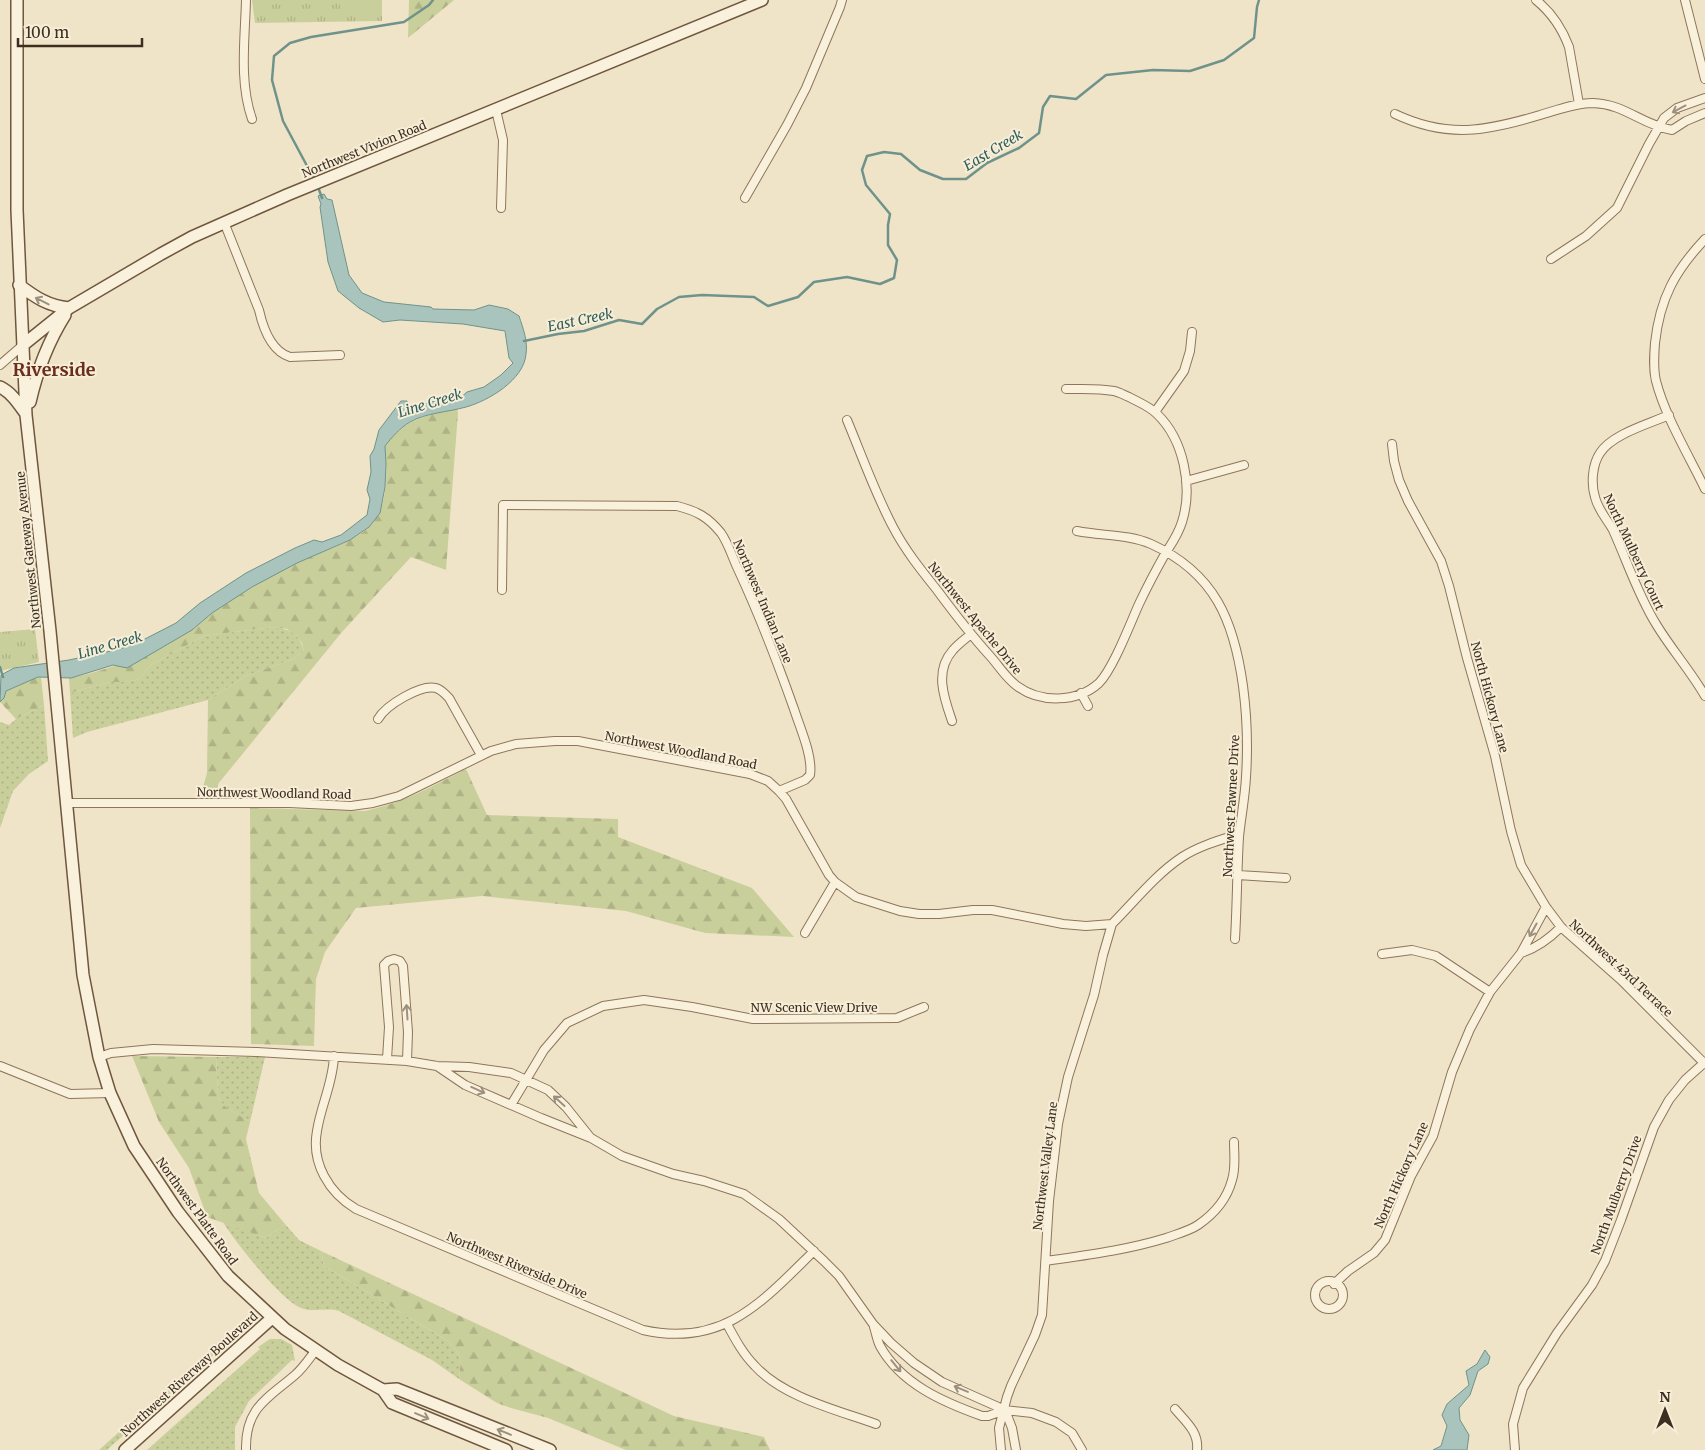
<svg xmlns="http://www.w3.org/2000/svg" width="1705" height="1450" viewBox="0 0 1705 1450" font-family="Merriweather,serif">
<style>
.grass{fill:url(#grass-dots)}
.forest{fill:url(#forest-firs)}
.park{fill:url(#park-tufts)}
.pitch{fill:#c9cf9b}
.water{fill:#a9c4bc;stroke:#6f938a}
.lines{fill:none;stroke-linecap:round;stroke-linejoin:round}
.stream{stroke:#6f938a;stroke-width:2.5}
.minor-casing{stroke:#8d765c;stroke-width:10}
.secondary-casing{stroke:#6f573f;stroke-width:14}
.minor{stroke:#faf1dc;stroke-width:8}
.secondary{stroke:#faf1dc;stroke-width:11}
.oneway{stroke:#9c907e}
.labels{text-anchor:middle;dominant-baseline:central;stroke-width:4;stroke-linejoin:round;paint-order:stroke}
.street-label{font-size:12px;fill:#3d2e20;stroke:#f7eed8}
.water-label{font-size:14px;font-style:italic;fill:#2f5d5a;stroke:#f7eed8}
.district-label{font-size:18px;font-weight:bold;fill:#6b2e1e;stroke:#f7eed8}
</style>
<defs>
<pattern id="grass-dots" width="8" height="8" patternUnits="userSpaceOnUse" patternTransform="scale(1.25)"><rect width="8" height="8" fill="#c9cf9b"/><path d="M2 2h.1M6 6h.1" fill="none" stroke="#aeb285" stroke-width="1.8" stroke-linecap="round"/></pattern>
<pattern id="forest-firs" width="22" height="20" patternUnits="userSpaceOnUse" patternTransform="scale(1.25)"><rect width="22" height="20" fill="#c9cf9b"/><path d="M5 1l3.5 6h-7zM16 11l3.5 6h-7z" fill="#aeb285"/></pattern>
<pattern id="park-tufts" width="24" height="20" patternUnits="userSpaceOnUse" patternTransform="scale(1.25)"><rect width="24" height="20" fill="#c9cf9b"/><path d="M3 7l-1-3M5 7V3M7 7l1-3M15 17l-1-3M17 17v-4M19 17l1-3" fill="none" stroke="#aeb285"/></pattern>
</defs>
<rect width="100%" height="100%" fill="#f0e4c8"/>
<!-- grass -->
<path class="grass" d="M272,627C290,629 299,632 304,651L293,659L246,676L208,700L87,732L73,738L70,693L110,682H127L139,679L152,664L204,636Z
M44,705L48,761L29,774L13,791L0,828V722L9,725L16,719Z
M216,1057H265L250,1122L223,1105L218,1096Z
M223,1222L266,1238L285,1224L299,1240L321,1251L324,1266L448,1341C463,1357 461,1358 459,1379L432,1360L339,1311C326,1307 314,1313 301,1308C281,1300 235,1242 223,1222Z
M224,1337L225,1345L107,1450H99Z
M270,1339H281L292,1345L295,1361L292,1360L249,1401L235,1427V1450H147L260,1349L258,1347Z"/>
<!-- forest -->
<path class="forest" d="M409,0H454L408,38Z
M457,409L458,413L446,570L411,557L342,632L218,784V794H201L207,773L208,700L246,676L293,659L304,651L302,643L297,636L287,629L272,627L204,636L152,664L139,679L127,682H110L70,693L69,678C106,672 158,650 190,631C199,626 205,618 214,612C240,594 267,578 295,563C317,553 354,543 370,526C389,506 387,472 385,446C407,418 423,416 457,409Z
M38,677H41L44,705L16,719L0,702L4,698L6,691Z
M466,769L487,815L618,819V837L752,888L794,937L705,933L626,911L482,896L356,908L325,952L316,979L314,1046L251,1044L250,808L365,811C402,803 433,786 466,769Z
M132,1056L216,1057L218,1096L223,1105L250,1122L246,1139L259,1193L285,1224L266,1238L207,1217L189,1168L159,1122Z
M321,1251L674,1416L764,1437L770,1450H626L548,1418L511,1408L497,1403L459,1379C461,1358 463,1357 448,1341L324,1266Z"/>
<!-- park -->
<path class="park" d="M252,0H382V21L255,23Z
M35,629L39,662L0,671V632Z"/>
<!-- pitch -->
<path class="pitch" d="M340,0H377L378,10L340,11Z"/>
<!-- water -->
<path class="water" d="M324,194L327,199L332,200L349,275L362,293L384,302L431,307L433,309L474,310L489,305L508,309L519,316C523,328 528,341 526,354C524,380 488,401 466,407C449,412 425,413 410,422C400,428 392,437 385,446L386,464L385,487L380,513L369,527L350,540L297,563L252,587L212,613L192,630L127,668L113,665L71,678L38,677L6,691L4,698L0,702L1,675L14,668L69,660L120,649L143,640L176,623L200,603L246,573L295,548L314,540L322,542L341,535L367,515L370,499L367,490L371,472L370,456L374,449L379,430L401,401H407L408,404L405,409L443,399L446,404L457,401L467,392L484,387L501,375L513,363L509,358L505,331L463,324L400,320L383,322L359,308L338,291L328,262L320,207L321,204L318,196Z
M1485,1350L1490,1357L1488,1364L1478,1371L1470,1395L1459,1408L1460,1420L1469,1435L1467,1450H1433L1441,1446L1447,1426L1442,1415L1447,1404L1469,1385L1466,1371L1477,1364Z"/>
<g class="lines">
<!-- stream -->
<path class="stream" d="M314,179L283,121L272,80L274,56L290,43L311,37L404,22L429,5L433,0
M318,187L322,198
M524,341L558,334L584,331L619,320L642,324L657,309L679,297L702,295L754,297L768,306L798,297L814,282L847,277L880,284L894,278L897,260L888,245V225L890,214L866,185L862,170L867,156L884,152L901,154L920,170L943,179H966L987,163L1019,148L1039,133L1043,107L1050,96L1076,99L1106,75L1153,70L1190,71L1224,60L1254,38L1257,7L1259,0
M0,667L3,677"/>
<!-- minor casing -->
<g class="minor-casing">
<path id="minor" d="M246,0C245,39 239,82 252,119
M1536,0C1552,13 1562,28 1569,47L1579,104
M1685,0L1705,79
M496,110L503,140L501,208
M1395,114C1448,139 1487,131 1540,115C1557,110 1575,103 1593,103C1625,104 1642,125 1672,130L1686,121L1705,113
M745,198L787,125L806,88L840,7L842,0
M224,222L259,310C263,328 271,351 290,357L340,355
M1705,239C1675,271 1660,298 1655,343C1654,356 1653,369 1656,381C1665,416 1689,456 1705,489
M1551,259L1586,236L1617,208L1649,144L1664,118L1677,108L1705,98
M0,365L23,345
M1155,412L1184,371L1190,351L1192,332
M1669,415C1649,424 1612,434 1600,453C1592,465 1591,484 1595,497C1598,510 1607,519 1613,530C1627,561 1638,595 1656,624C1671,649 1690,670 1705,696
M847,420C862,456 875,493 893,527C905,550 921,570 937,590C954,613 971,635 990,656C999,666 1006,678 1017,686C1040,703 1077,703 1099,683C1113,669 1130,624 1139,604C1147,587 1156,570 1165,554C1172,543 1178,535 1182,522C1193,487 1184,440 1157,414C1149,406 1138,402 1129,397C1124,395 1119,392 1114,391C1098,388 1082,389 1066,389
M1392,444L1394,461L1399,480L1408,501L1441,561L1449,586L1467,658L1495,756L1511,831L1521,865L1546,907L1561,927L1621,980L1705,1064
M1186,481L1244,465
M1077,531C1102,536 1128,534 1151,544C1215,573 1234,621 1243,686C1247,716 1248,746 1246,777C1245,797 1241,817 1239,837C1237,871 1237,905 1235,939
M502,590L503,505L677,506C697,511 708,517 721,533C728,543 732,556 737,567C759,614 777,661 794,709C800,728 813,756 810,775L805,780L779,791
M1081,693L1088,706
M378,719C386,705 421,684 436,688C442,690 445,694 449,698L481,755
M952,721C944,698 934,671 953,650C958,644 965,639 971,634
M66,803H289L351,806L373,803L399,796L491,751L516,744L555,741H578L750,774L768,781L779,791L786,799L829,875L835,882L856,897L900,911L919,914H939L973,910H992L1063,924L1086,926L1112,924C1135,901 1155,875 1182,857C1199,846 1220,840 1239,834
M1238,875L1286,878
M805,933L835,882
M1521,953C1537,948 1549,939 1561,927
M1382,954L1412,950L1436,956L1490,992
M334,1056C333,1083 321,1105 317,1131C311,1163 329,1193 356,1209L643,1330C723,1348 762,1302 814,1251
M99,1057L111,1053L153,1049L257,1052L407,1061L437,1066L469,1067L511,1073L548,1090L566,1107L590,1137
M387,1059L389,1027L384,965L388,961L394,959L400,961L403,966L408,1032L407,1061
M0,1066L70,1094L110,1093
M437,1066L465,1085L541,1118L591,1138L622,1156L673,1174L704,1181L744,1194L779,1219L824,1261L839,1276L873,1324L891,1343L914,1363L942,1382L1005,1410L1032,1413L1056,1422L1072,1433L1082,1450
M511,1105L544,1050L567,1023L603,1006L644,1000L692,1007L753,1019L897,1018L924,1007
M1046,1261C1087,1255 1127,1250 1166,1238C1177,1234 1189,1231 1198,1225C1214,1214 1227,1199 1232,1180C1236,1168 1234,1155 1234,1142
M1315 1295a14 14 0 1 1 28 0a14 14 0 1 1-28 0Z
M1334,1284L1348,1271L1374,1253L1385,1240L1411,1176L1433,1136L1452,1072L1470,1029L1490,992L1521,953L1546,907
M727,1324C735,1339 743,1354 755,1366C783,1397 837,1410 876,1424
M874,1327C876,1333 877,1340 880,1346C901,1384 943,1402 982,1416H988L1005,1410
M1175,1409C1186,1422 1199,1432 1197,1450
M1005,1410L1012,1428L1016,1450
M246,1450C245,1408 267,1399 295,1375C303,1368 309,1359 315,1351
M1001,1450L999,1428L1007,1397L1011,1386L1035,1335L1042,1315L1049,1201L1058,1124L1068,1077L1094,995L1103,955L1112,924
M1515,1450L1513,1424L1523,1388L1557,1333L1592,1285L1605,1261L1621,1220L1654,1127L1669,1100L1685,1080L1705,1062"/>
</g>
<!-- secondary casing -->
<g class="secondary-casing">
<path id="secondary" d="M17,0V210L26,415L50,631L83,975L99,1057L110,1093L134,1146L178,1212L228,1276L285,1329L338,1365L383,1390L392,1403L506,1450
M19,285C35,297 48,306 69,308
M23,345L69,308L161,254L192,237L287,195L762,0
M0,387C12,393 18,403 26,414
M30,402C37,371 48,342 65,315
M383,1390L397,1389L550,1450
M125,1450L272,1318"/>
</g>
<!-- minor -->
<use href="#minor" class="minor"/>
<!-- secondary -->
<use href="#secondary" class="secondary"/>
</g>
<!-- one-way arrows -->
<defs><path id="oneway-shaft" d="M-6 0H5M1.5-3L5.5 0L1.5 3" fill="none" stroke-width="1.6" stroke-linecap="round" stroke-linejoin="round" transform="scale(1.25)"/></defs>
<g class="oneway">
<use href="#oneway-shaft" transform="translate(1679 109) rotate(152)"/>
<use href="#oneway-shaft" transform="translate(42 301) rotate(-153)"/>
<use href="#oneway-shaft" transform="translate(1533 930) rotate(119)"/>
<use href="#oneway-shaft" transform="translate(407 1012) rotate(-94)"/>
<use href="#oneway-shaft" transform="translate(478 1090) rotate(24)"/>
<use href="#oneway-shaft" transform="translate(559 1101) rotate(-138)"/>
<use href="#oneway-shaft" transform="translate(896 1366) rotate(51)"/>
<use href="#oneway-shaft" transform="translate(961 1389) rotate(-157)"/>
<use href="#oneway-shaft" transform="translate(422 1416) rotate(23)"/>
<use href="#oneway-shaft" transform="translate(504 1432) rotate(-158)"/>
</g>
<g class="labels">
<!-- street labels -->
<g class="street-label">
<text transform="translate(364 149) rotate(-22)">Northwest Vivion Road</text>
<text transform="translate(28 550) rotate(-96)">Northwest Gateway Avenue</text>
<text transform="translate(1634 552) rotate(65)">North Mulberry Court</text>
<text transform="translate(763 601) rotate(67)">Northwest Indian Lane</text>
<text transform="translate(975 618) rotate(51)">Northwest Apache Drive</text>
<text transform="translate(1490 697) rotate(75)">North Hickory Lane</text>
<text transform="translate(681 750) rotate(11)">Northwest Woodland Road</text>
<text transform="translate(274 793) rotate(1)">Northwest Woodland Road</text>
<text transform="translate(1231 806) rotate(-87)">Northwest Pawnee Drive</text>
<text transform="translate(1621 968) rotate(43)">Northwest 43rd Terrace</text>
<text x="814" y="1007">NW Scenic View Drive</text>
<text transform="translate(1045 1166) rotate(-83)">Northwest Valley Lane</text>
<text transform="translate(1401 1175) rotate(-66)">North Hickory Lane</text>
<text transform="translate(1616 1195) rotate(-70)">North Mulberry Drive</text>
<text transform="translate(197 1211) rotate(54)">Northwest Platte Road</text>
<text transform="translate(517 1265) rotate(23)">Northwest Riverside Drive</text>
<text transform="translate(189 1374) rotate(-42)">Northwest Riverway Boulevard</text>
</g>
<!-- water labels -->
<g class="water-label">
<text transform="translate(993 150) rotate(-31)">East Creek</text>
<text transform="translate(580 320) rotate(-12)">East Creek</text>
<text transform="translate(430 403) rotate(-17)">Line Creek</text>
<text transform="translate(110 645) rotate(-16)">Line Creek</text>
</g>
<!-- district labels -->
<g class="district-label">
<text x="54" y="369">Riverside</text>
</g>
</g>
<!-- north arrow -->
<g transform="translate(1665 1410)" stroke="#f7eed8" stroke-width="4" paint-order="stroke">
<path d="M0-4L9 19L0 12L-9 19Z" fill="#3d2e20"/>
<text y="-8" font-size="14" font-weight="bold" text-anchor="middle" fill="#3d2e20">N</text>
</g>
<!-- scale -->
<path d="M18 38v8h124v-8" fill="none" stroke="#3d2e20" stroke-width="2.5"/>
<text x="25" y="38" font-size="15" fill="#3d2e20" stroke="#f7eed8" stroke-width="4" paint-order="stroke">100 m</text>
</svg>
